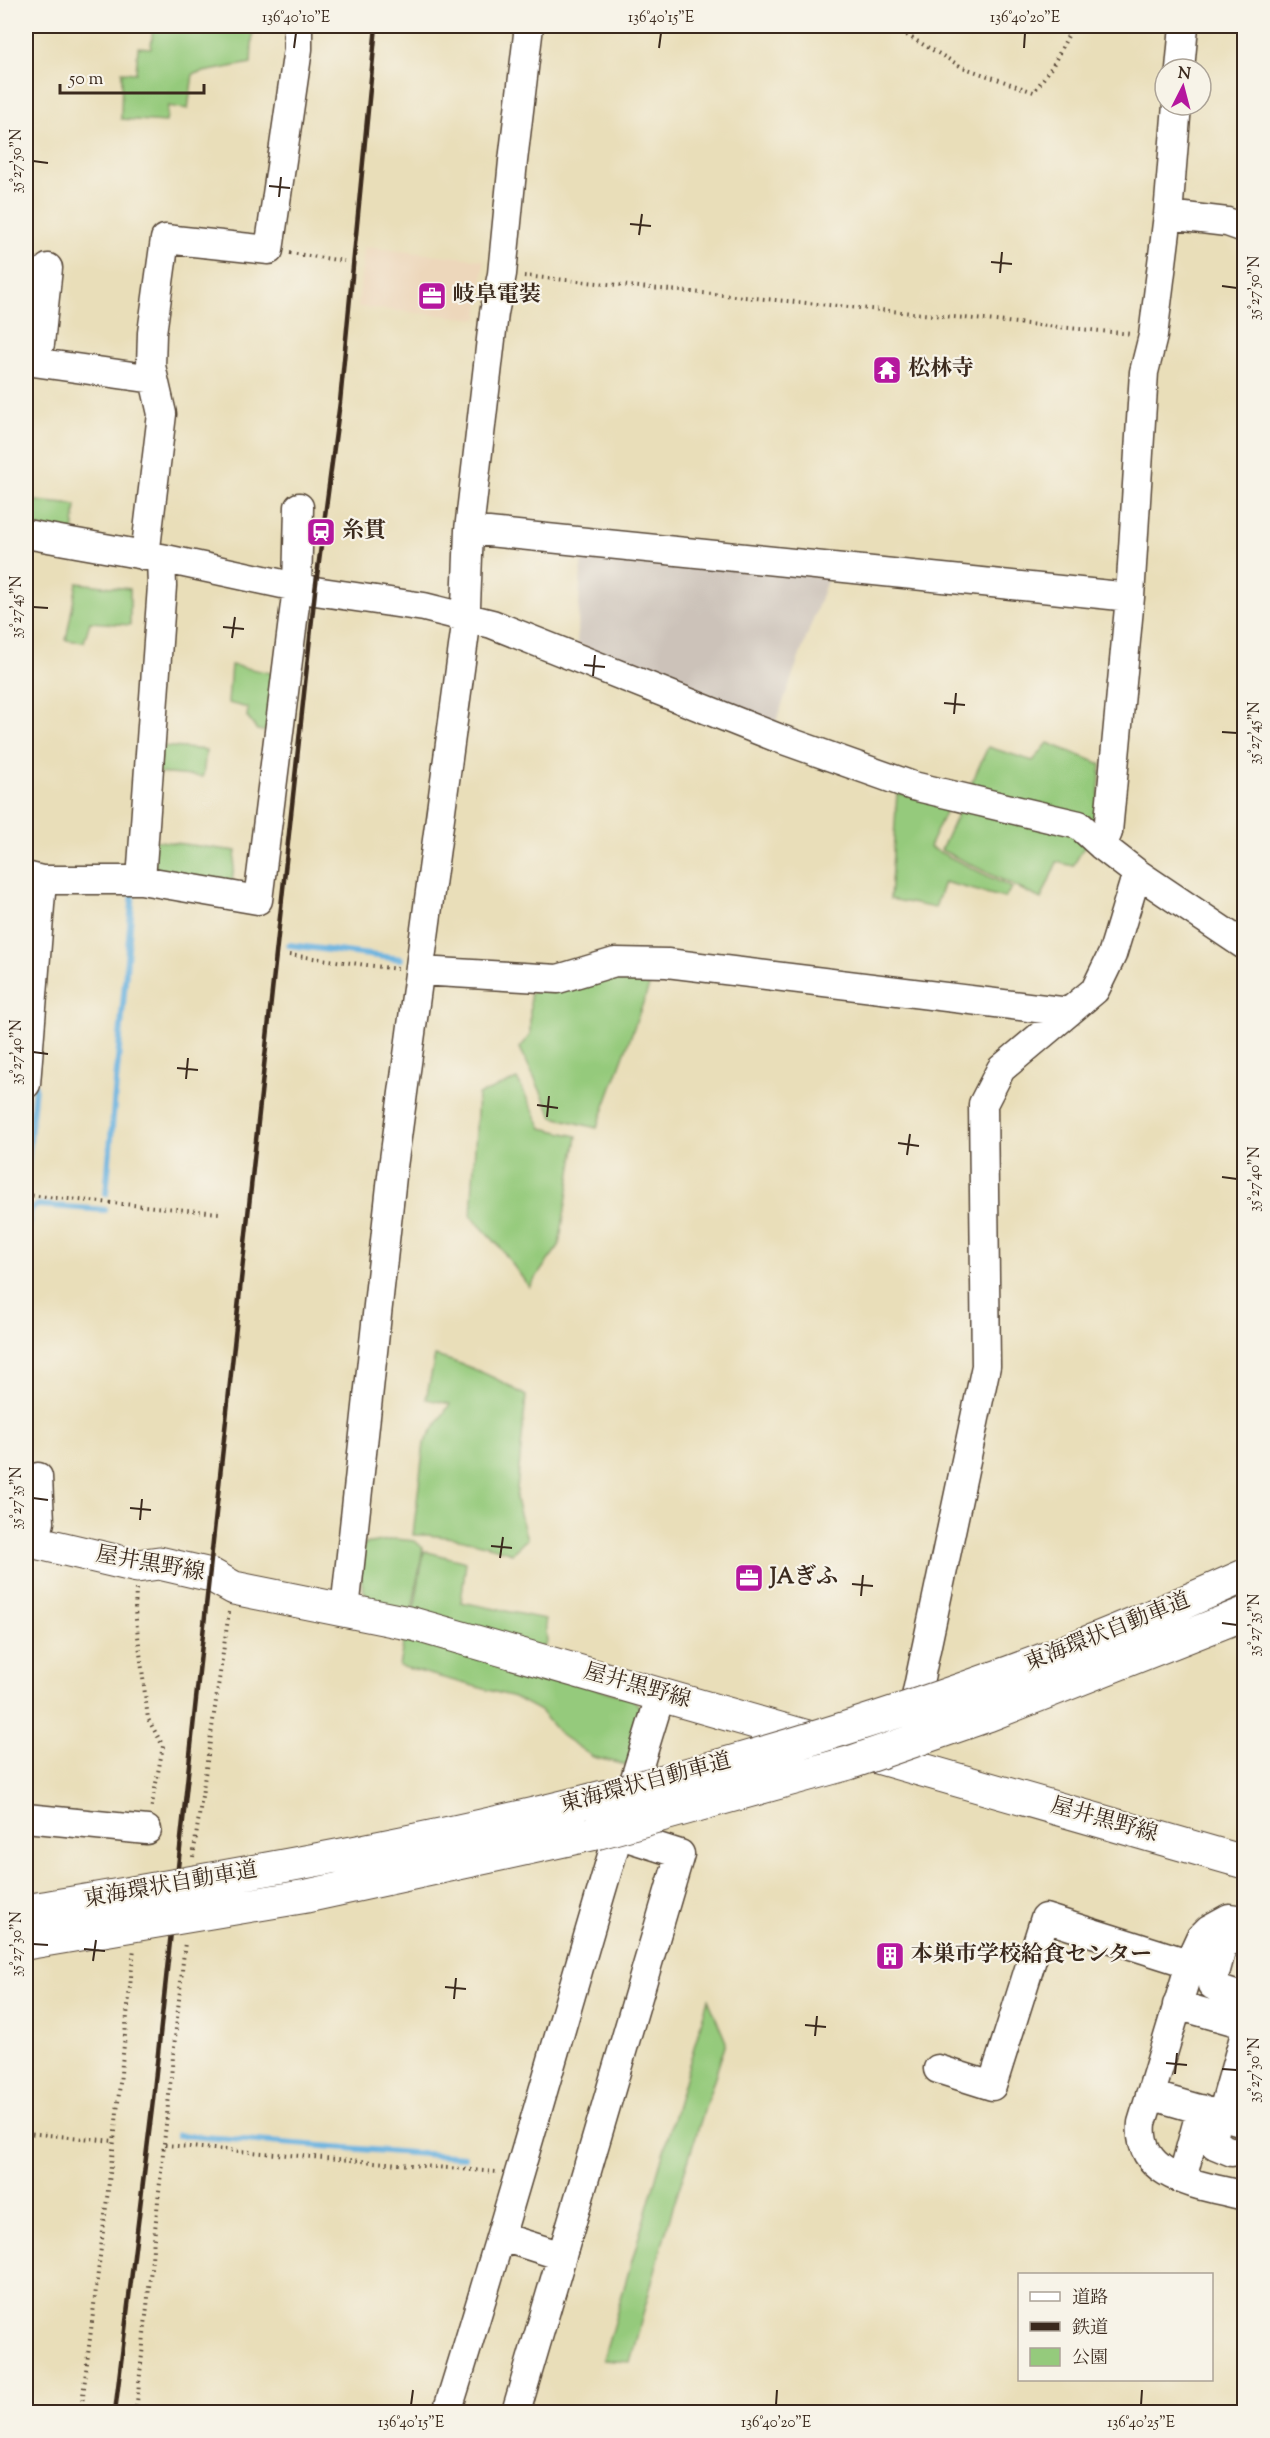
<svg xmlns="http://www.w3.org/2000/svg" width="1270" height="2438" viewBox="0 0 1270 2438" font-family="'Sorts Mill Goudy','Noto Serif JP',serif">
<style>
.built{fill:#edd7bb}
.industrial{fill:#ccc2b9}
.green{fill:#95ca7c;stroke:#687a4d;stroke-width:1.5}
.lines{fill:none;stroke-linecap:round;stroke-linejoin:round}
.stream{stroke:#66b1df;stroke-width:6}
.minor-casing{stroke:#554535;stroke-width:31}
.major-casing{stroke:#554535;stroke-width:35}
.path{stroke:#554535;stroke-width:4;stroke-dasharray:1.5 4.5;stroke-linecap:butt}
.minor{stroke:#fff;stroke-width:28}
.major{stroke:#fff;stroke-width:33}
.rail{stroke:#3b2a1e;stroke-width:4.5}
.highway-bridge-casing{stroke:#554535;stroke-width:35;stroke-linecap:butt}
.highway-bridge{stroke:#fff;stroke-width:33}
.ticks{fill:none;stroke:#3b2a1e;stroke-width:2}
.labels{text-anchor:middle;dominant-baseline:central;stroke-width:4.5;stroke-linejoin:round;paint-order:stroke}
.poi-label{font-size:22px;font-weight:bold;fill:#3b2a1e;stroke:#f7f3e8;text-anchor:start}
.street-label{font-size:22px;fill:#3b2a1e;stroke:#f7f3e8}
.neatline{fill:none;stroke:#3b2a1e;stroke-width:2}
.ticks-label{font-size:15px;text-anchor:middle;fill:#3b2a1e}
</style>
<rect width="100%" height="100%" fill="#f7f3e8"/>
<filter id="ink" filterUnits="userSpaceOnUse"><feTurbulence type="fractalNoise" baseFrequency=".0167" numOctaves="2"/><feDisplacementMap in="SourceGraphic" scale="12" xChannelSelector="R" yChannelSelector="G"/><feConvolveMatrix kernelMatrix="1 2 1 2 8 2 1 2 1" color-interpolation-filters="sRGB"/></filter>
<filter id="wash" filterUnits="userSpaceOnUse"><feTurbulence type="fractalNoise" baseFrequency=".008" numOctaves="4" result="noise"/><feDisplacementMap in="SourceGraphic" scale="24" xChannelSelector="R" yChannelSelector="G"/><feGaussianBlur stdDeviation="1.35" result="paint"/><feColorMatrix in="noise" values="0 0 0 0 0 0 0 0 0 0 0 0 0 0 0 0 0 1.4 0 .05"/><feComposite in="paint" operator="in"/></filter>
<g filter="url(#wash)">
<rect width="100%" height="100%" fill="#e9deb9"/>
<!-- built -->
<path class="built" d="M364,247L484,260L478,319L358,307Z"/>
<!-- industrial -->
<path class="industrial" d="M582,549L829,575L774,727L577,644Z"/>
<!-- green -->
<path class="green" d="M153,26H253L251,63L193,74L188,109L168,106L166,122L121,119L122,72L136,73L138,47L151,48Z
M26,500L76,505L73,535L26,525Z
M77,583L130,589V625L90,622L84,642L66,640Z
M231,665L281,675L275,733L257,730L247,717L248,708L228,703Z
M1048,743L1101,764L1096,827L1073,866L1057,862L1041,899L941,850L988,747L1033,761Z
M161,746L206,750L203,777L158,773Z
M897,793L949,804L929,847L1012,888L1004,898L944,882L935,908L890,899Z
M152,840L236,851L231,890L157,876Z
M615,970L654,973L597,1128L553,1117L520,1048L530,1035V993Z
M517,1079L542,1128L577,1136L559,1246L529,1287L499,1246L471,1216L478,1095Z
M435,1356C468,1365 497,1377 526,1396L516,1500L527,1539L512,1553C480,1543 447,1534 413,1535L424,1443L450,1404L426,1399Z
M395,1539L415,1541L423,1548L411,1617C402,1613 379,1608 372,1602C355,1587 362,1562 364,1544Z
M424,1551L466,1562L461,1602L545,1619L547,1642L543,1648L413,1617Z
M404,1640L546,1674L633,1699L645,1713L627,1765L593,1757L561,1735L540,1711L514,1697L399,1666Z
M708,1999L726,2042L669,2220L630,2362L603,2360Z"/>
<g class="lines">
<!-- stream -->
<path class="stream" d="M289,945L401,959
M26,1181L35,1086
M106,1194L133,892
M26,1235L31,1209L38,1205L105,1210
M178,2135L464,2157"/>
</g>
</g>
<g filter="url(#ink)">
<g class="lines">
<!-- minor casing -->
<g class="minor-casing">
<path id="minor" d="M1180,69L1184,26
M1168,215L1227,222L1244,228
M26,358L36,352L40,344L48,268
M26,361L154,379
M469,530L1130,597
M26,534L161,558L315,591L424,607L492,624L778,738L913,786L1079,825L1102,846L1137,873L1244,945
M145,556L162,414L151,366L152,333L165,239L269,250L298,49V26
M1102,846L1108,832L1130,597L1144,372L1153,336L1168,215L1177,105
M26,876L42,880H141L258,900L297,588L299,507
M141,880L162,586L161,558
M420,971L558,979L615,962L667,963L1069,1012
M26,1084L42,880
M35,1542L40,1522L38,1477
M345,1610L393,1167L465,632L469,530L494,313L502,274L513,161L529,26
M910,1725L986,1366L983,1104L1001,1069L1095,990L1112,955L1137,873
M26,1818L147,1830
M1244,1920L1229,1918L1209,1929L1200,1938L1194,1951L1142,2123C1136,2180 1204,2185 1244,2196
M1237,1938L1223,1944L1212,1985L1223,1991L1244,1998
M1177,2005L1244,2024
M938,2069L992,2086L1045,1918L1191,1964
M1150,2095L1244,2122
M1217,2113L1213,2136L1215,2145L1232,2152L1244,2149
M1222,2115L1244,2037
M1182,2179L1201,2109
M502,2237L562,2256
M447,2412C522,2174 586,1933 661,1694
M516,2412L680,1854L617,1834"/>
</g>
<!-- major casing -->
<g class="major-casing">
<path id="major" d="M26,1540L137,1566L159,1563L211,1575L234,1588L413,1624L1244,1862"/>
</g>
<!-- path -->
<path class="path" d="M891,26L962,67L1034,92L1053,65L1073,26
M290,253L344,261
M524,276L1132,334
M289,955L398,969
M26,1195L219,1213
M136,1589L135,1611L148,1719L163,1746L151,1810
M193,1857L229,1612
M26,2133L114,2141
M165,2145L497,2172
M81,2412L114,2141L134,1948
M136,2412L185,1942"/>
<!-- minor -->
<use href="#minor" class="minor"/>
<!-- major -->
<use href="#major" class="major"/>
<!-- rail -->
<path class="rail" d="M115,2412L153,2100L315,591L340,402L376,26"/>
<!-- highway-bridge casing -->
<g class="highway-bridge-casing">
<path id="highway-bridge" d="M26,1911C237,1875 449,1840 656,1783C769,1753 881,1719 991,1679C1077,1649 1161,1613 1244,1576
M26,1943L307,1896L592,1834L849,1763L988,1715L1244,1614"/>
</g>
<!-- highway-bridge -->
<use href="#highway-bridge" class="highway-bridge"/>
</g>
</g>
<!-- ticks -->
<path class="ticks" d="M294,48L296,33M659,48L661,33M1024,48L1025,33M33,161L48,163M269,186L290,188M279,197L281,177M630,224L651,226M639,235L642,214M991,262L1012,264M1000,273L1002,252M1222,286L1237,288M33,607L48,608M223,627L244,629M232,638L235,617M584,665L605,667M593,676L595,655M944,703L965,705M954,714L956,693M1222,732L1237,733M33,1052L48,1054M177,1068L198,1070M186,1079L188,1058M537,1105L558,1108M547,1117L549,1096M898,1143L919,1146M907,1155L910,1134M1222,1177L1237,1179M33,1498L48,1500M130,1508L151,1510M140,1520L142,1499M491,1546L512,1548M500,1558L503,1537M852,1584L873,1586M861,1596L863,1575M1222,1623L1237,1625M33,1944L48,1945M84,1949L105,1951M93,1961L96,1940M445,1987L466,1989M454,1999L456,1978M805,2025L826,2027M815,2036L817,2016M1166,2063L1187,2065M1222,2069L1237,2070M1175,2074L1177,2053M411,2405L413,2390M776,2405L777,2390M1141,2405L1142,2390"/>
<!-- icons -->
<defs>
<g id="office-square" transform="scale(1.5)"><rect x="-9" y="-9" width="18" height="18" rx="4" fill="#b5179e" stroke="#f7f3e8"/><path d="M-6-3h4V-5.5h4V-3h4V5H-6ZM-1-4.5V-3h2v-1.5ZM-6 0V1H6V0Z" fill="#fff"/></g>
<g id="temple-square" transform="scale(1.5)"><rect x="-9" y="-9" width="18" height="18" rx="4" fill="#b5179e" stroke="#f7f3e8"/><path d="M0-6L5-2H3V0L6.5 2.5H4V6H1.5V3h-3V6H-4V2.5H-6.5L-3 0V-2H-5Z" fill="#fff"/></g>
<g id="station-square" transform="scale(1.5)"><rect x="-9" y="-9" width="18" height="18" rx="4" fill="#b5179e" stroke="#f7f3e8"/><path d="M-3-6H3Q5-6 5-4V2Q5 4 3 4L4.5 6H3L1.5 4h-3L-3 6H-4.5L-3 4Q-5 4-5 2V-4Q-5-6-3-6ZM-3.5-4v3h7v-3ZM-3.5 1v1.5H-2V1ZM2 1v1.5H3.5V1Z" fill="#fff"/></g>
<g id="building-square" transform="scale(1.5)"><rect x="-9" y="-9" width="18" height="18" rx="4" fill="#b5179e" stroke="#f7f3e8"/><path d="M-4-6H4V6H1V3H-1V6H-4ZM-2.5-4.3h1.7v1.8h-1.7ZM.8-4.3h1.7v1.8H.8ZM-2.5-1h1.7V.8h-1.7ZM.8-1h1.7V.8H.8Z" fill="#fff"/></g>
</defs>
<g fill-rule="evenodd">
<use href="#office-square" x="432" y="296"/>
<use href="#temple-square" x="887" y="370"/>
<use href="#station-square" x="321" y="532"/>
<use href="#office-square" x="749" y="1578"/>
<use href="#building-square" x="890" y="1956"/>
</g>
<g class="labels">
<!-- poi labels -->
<g class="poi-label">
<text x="453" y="296">岐阜電装</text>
<text x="908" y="370">松林寺</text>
<text x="342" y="532">糸貫</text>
<text x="770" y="1578">JAぎふ</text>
<text x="911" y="1956">本巣市学校給食センター</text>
</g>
<!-- street labels -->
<g class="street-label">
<text transform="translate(150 1565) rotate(10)">屋井黒野線</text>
<text transform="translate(1108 1633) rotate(-22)">東海環状自動車道</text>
<text transform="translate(637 1687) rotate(16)">屋井黒野線</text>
<text transform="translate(646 1784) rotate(-15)">東海環状自動車道</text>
<text transform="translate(1104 1821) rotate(16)">屋井黒野線</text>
<text transform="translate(171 1886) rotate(-10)">東海環状自動車道</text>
</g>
</g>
<!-- margin -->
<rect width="1270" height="2438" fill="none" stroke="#f7f3e8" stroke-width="66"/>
<!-- legend -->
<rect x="1018" y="2273" width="195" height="108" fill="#f7f3e8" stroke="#aca397" stroke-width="1.5"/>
<rect x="1030" y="2292" width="30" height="9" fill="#ffffff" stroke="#aca397" stroke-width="1.5"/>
<text x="1072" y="2303" font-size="18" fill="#3b2a1e">道路</text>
<rect x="1030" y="2322" width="30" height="9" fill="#3b2a1e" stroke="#aca397" stroke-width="1.5"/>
<text x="1072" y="2333" font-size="18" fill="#3b2a1e">鉄道</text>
<rect x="1030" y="2348" width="30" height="18" fill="#95ca7c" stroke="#aca397" stroke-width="1.5"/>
<text x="1072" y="2363" font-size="18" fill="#3b2a1e">公園</text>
<!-- north arrow -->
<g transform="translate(1183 87) rotate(6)"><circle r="28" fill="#f7f3e8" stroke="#aca397" stroke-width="1.5"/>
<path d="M0-4.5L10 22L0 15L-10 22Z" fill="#b5179e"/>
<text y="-9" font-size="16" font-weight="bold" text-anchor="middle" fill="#3b2a1e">N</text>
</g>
<!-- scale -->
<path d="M60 84v9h144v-9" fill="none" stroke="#3b2a1e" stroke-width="3"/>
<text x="69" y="84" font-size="18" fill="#3b2a1e" stroke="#f7f3e8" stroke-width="4.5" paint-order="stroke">50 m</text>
<rect x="33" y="33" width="1204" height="2372" class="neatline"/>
<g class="ticks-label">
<text x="296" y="22">136°40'10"E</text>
<text x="661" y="22">136°40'15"E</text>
<text x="1025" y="22">136°40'20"E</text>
<text transform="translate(16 161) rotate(-90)" y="5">35°27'50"N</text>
<text transform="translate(1254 288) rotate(-90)" y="5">35°27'50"N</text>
<text transform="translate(16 607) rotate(-90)" y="5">35°27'45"N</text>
<text transform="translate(1254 733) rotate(-90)" y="5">35°27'45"N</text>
<text transform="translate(16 1052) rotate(-90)" y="5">35°27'40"N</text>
<text transform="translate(1254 1179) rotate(-90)" y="5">35°27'40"N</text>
<text transform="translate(16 1498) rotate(-90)" y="5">35°27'35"N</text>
<text transform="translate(1254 1625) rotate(-90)" y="5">35°27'35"N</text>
<text transform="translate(16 1944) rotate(-90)" y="5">35°27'30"N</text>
<text transform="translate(1254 2070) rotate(-90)" y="5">35°27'30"N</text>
<text x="411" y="2427">136°40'15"E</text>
<text x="776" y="2427">136°40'20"E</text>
<text x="1141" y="2427">136°40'25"E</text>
</g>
</svg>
